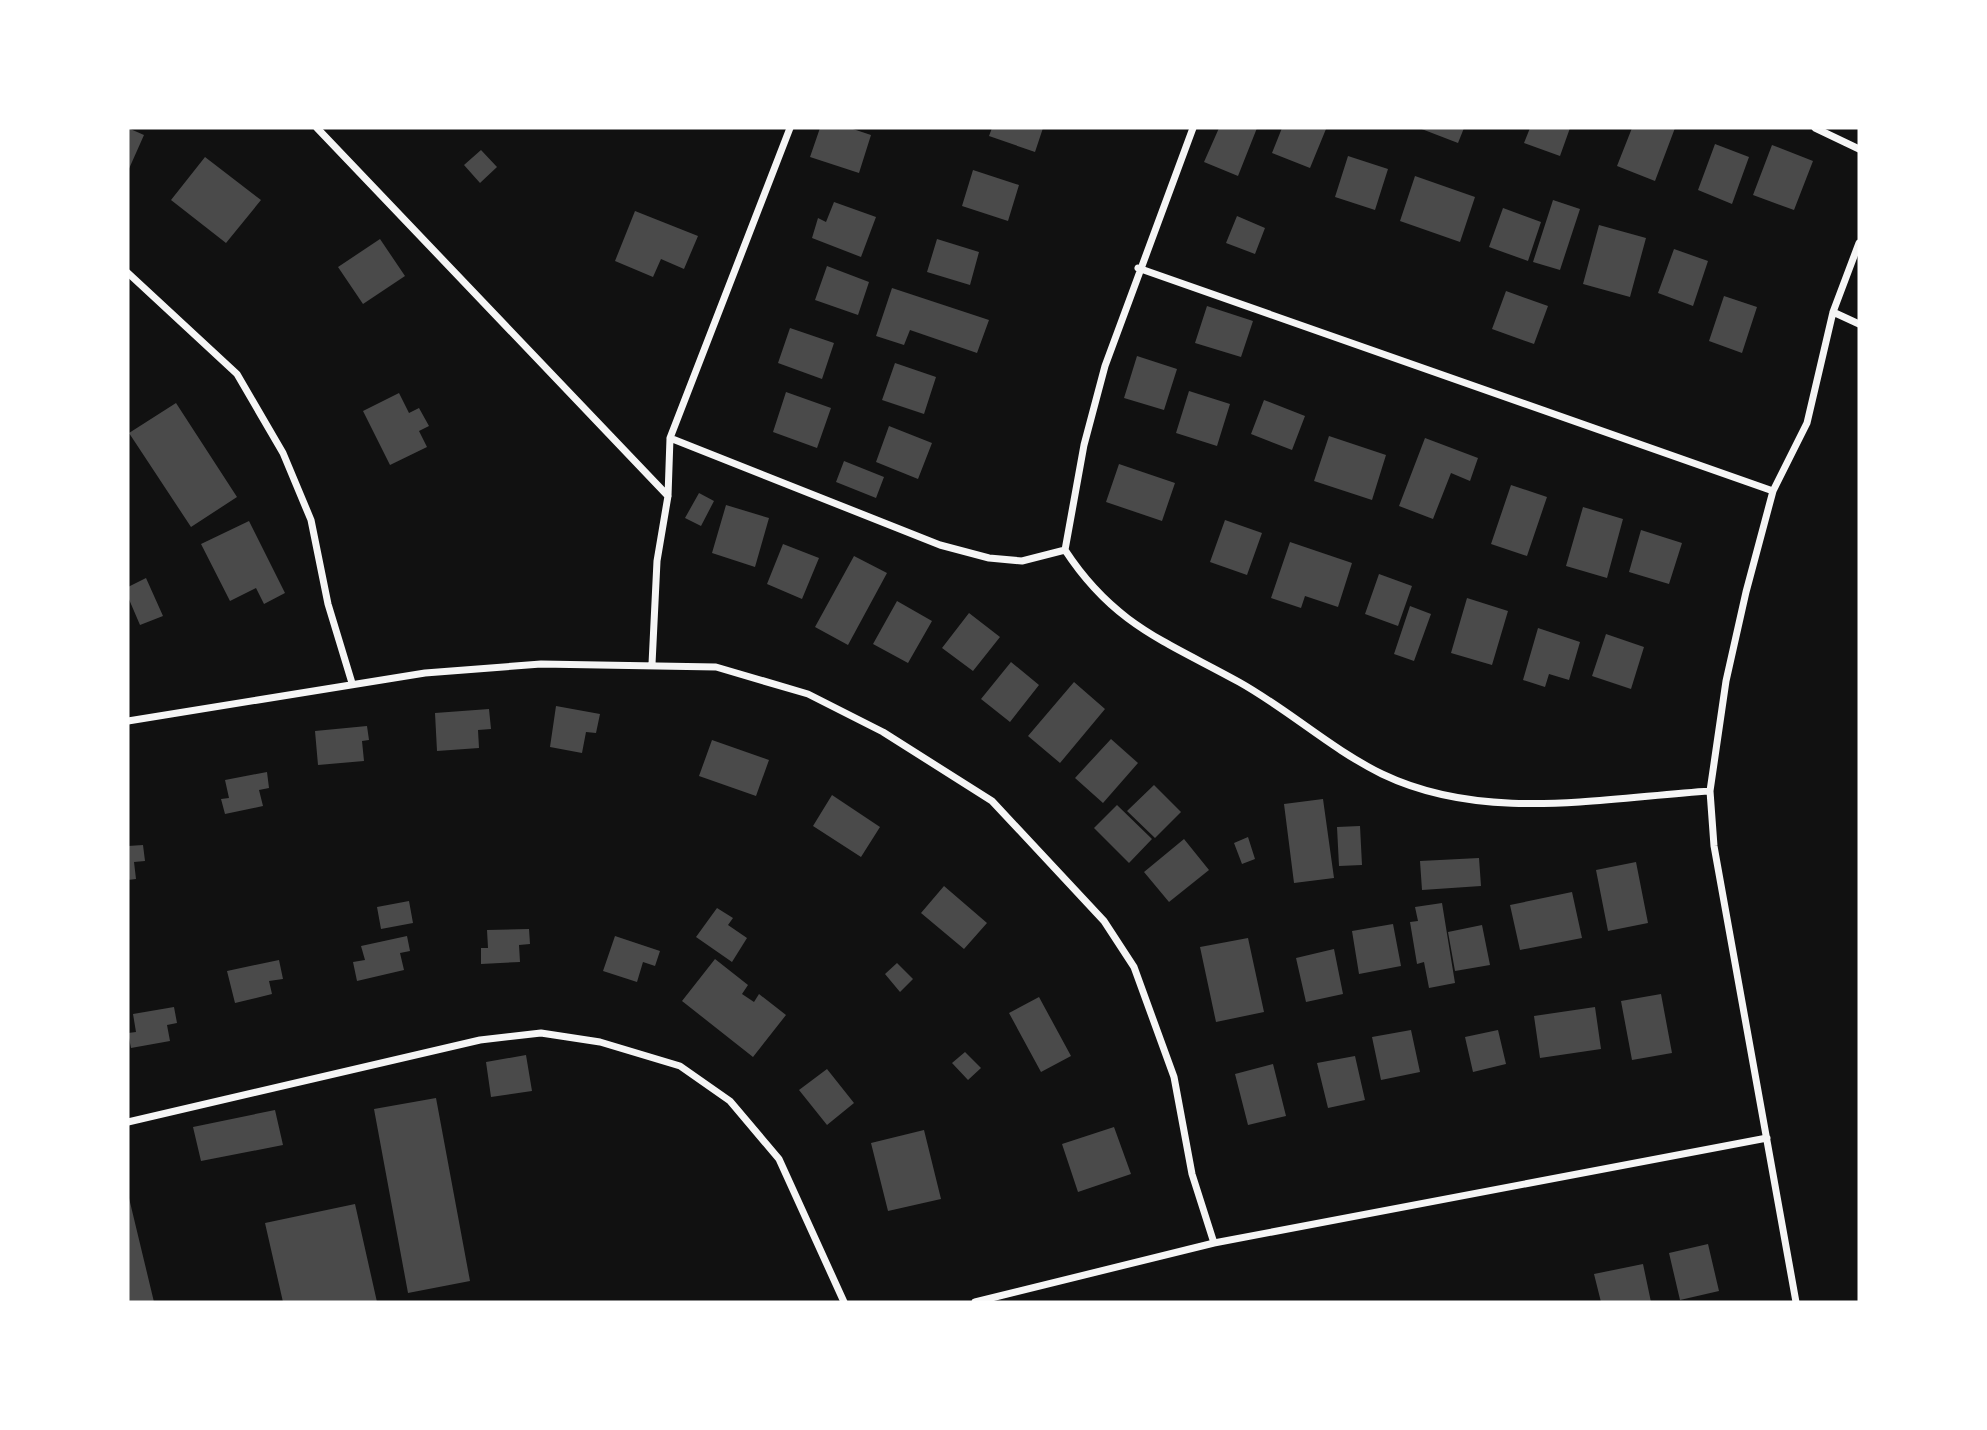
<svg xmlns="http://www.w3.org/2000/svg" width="1987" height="1430" viewBox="0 0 1987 1430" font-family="Helvetica,sans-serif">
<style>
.building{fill:#4a4a4a}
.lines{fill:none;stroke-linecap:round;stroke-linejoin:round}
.minor{stroke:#f5f5f5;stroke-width:7}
</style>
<rect width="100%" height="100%" fill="#111"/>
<!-- building -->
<path class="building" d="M128,128L144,135L128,171Z
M820,128H850L871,135L859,173L810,157Z
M992,128H1043L1035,152L989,136Z
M1219,128H1257L1238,176L1204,162Z
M1282,128L1326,129L1310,168L1272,153Z
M1419,128H1464L1458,143Z
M1530,128H1570L1560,156L1524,143Z
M1632,128H1675L1655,181L1617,166Z
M1715,144L1749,157L1732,204L1698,190Z
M1772,145L1813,161L1794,210L1753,195Z
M481,150L497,167L480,183L464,165Z
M1348,156L1388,169L1375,210L1335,197Z
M205,157L261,200L226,243L171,200Z
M973,170L1019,185L1008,221L962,206Z
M1415,176L1475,197L1460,242L1400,221Z
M1553,200L1580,209L1560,270L1533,262Z
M834,202L876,217L861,257L812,238L818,218L826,222Z
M1503,208L1541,222L1528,261L1489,247Z
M635,211L698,236L684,269L661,259L653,277L615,261Z
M1237,216L1265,228L1255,254L1226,243Z
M1599,225L1646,238L1630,297L1583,284Z
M380,239L405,276L363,304L338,267Z
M937,239L979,252L970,285L927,272Z
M1674,249L1708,261L1693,306L1658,293Z
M827,266L869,282L858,315L815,300Z
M892,288L989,320L977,353L910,330L904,345L876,336Z
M1506,291L1548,306L1534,344L1492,329Z
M1724,296L1757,307L1742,353L1709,341Z
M1207,306L1253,321L1241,357L1195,343Z
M790,328L834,343L822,379L778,363Z
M1137,356L1177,369L1164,410L1124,398Z
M895,363L936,377L924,414L882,400Z
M1189,391L1230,404L1217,446L1176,433Z
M786,392L831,408L817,448L773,432Z
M399,393L409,413L419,408L429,426L419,431L427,447L390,465L363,411Z
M1264,400L1305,416L1292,450L1251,434Z
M176,403L237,497L191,527L129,433Z
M889,426L932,443L918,479L876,462Z
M1329,436L1386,455L1372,500L1314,481Z
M1425,438L1478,458L1470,481L1451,473L1433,519L1399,506Z
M844,461L884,477L876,498L836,482Z
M1119,464L1175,483L1162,521L1106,502Z
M1511,485L1547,497L1527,556L1491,544Z
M699,493L714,501L701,526L685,518Z
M726,505L769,518L755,567L712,553Z
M1583,507L1623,519L1607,578L1566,566Z
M1225,520L1262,533L1247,575L1210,562Z
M249,521L285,593L264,604L256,588L230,601L201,544Z
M1641,530L1682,543L1669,584L1629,572Z
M1290,542L1352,563L1338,607L1305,596L1301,608L1271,598Z
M783,544L819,558L802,599L767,584Z
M854,556L887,573L848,645L815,627Z
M1379,574L1412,586L1398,626L1365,614Z
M146,578L163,616L140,625L128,597V587Z
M1467,598L1508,611L1492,665L1451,653Z
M897,601L932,621L908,663L873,644Z
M1410,606L1431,614L1414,661L1394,654Z
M969,613L1000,637L973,671L942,648Z
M1538,628L1580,642L1569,680L1549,674L1545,687L1523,680Z
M1606,634L1644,647L1631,689L1592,676Z
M1011,662L1039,685L1010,722L981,699Z
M1074,682L1105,709L1060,763L1028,736Z
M556,706L600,714L596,733L586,732L582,753L550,747Z
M489,709L491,729L478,730L479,748L437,751L435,713Z
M367,726L369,740L362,741L364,761L318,765L315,731Z
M1111,739L1138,763L1103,803L1075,778Z
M712,740L769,760L756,796L699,776Z
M267,772L269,788L259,790L263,806L225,814L221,799L229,798L225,780Z
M1154,785L1181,812L1155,838L1127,811Z
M832,795L880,827L861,857L813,826Z
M1323,799L1334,878L1294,883L1284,804Z
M1117,805L1152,839L1129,863L1094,828Z
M1360,826L1362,865L1339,866L1337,827Z
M1248,837L1255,859L1242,864L1234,843Z
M1184,839L1209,870L1169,902L1144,872Z
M143,845L145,861L134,862L136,879L128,880V846Z
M1479,858L1481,886L1422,890L1420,861Z
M1636,862L1648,923L1608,931L1596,870Z
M944,886L987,923L964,949L921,913Z
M1572,892L1582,938L1520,950L1510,905Z
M409,901L413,923L381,929L377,907Z
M1442,903L1455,983L1429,988L1424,962L1417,964L1410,922L1418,921L1415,907Z
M717,908L733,918L728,925L747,938L732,962L696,937Z
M1393,924L1401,966L1359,974L1352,931Z
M1482,925L1490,965L1455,971L1448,932Z
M529,929L530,944L519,945L520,962L481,964V948H488L487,930Z
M407,936L410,951L400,953L404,970L357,981L353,962L365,960L361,946Z
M615,936L660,951L655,966L643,962L637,982L603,971Z
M1248,938L1264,1012L1216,1022L1200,947Z
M1334,949L1343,994L1306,1002L1296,958Z
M715,959L748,985L742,994L754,1002L759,994L786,1015L753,1057L682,1001Z
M279,960L283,979L269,981L272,994L235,1003L227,971Z
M897,963L913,979L900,992L885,974Z
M1661,994L1672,1053L1632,1060L1621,1001Z
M1039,997L1071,1056L1041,1072L1009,1013Z
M174,1007L177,1023L167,1025L170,1041L131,1048L128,1033L136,1032L133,1014Z
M1595,1007L1601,1049L1540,1058L1534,1016Z
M1411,1030L1420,1072L1381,1080L1372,1037Z
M1498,1030L1506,1064L1473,1072L1465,1037Z
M965,1052L981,1068L968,1080L952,1063Z
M526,1055L532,1091L491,1097L486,1062Z
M1355,1056L1365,1100L1328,1108L1317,1063Z
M1273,1064L1286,1116L1248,1125L1235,1074Z
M827,1069L854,1103L827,1125L799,1090Z
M436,1098L470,1281L408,1293L374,1109Z
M275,1110L283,1145L201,1161L193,1127Z
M1114,1127L1131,1174L1078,1192L1062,1144Z
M924,1130L941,1199L888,1211L871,1143Z
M129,1198L154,1302H128Z
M355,1204L377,1302H283L265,1223Z
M1708,1244L1719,1291L1680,1300L1669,1253Z
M1643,1264L1651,1302H1601L1594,1274Z"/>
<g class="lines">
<!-- minor -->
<path class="minor" d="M317,128L668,496
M1193,128L1105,366L1084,445L1065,550C1114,625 1165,641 1239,682C1289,710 1331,749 1382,774C1484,823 1602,798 1710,791
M1815,128L1859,149
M1138,268L1773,491
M128,273L237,374L283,453L311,520L328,604L352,683
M1833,312L1859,324
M670,438L940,545L989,558L1022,561L1065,550
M652,664L657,561L668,496L670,438L790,128
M128,721L425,673L541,664L716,667L808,694L883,732L992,801L1104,921L1134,967L1174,1077L1192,1174L1214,1243
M128,1122L480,1040L541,1033L600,1042L680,1066L730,1101L779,1159L844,1302
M975,1302L1214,1243L1767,1138
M1796,1302L1714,846L1710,791L1726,681L1746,592L1773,491L1807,423L1833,312L1859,243"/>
</g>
<!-- border -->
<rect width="1987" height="1430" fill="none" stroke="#ffffff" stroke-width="259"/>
</svg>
